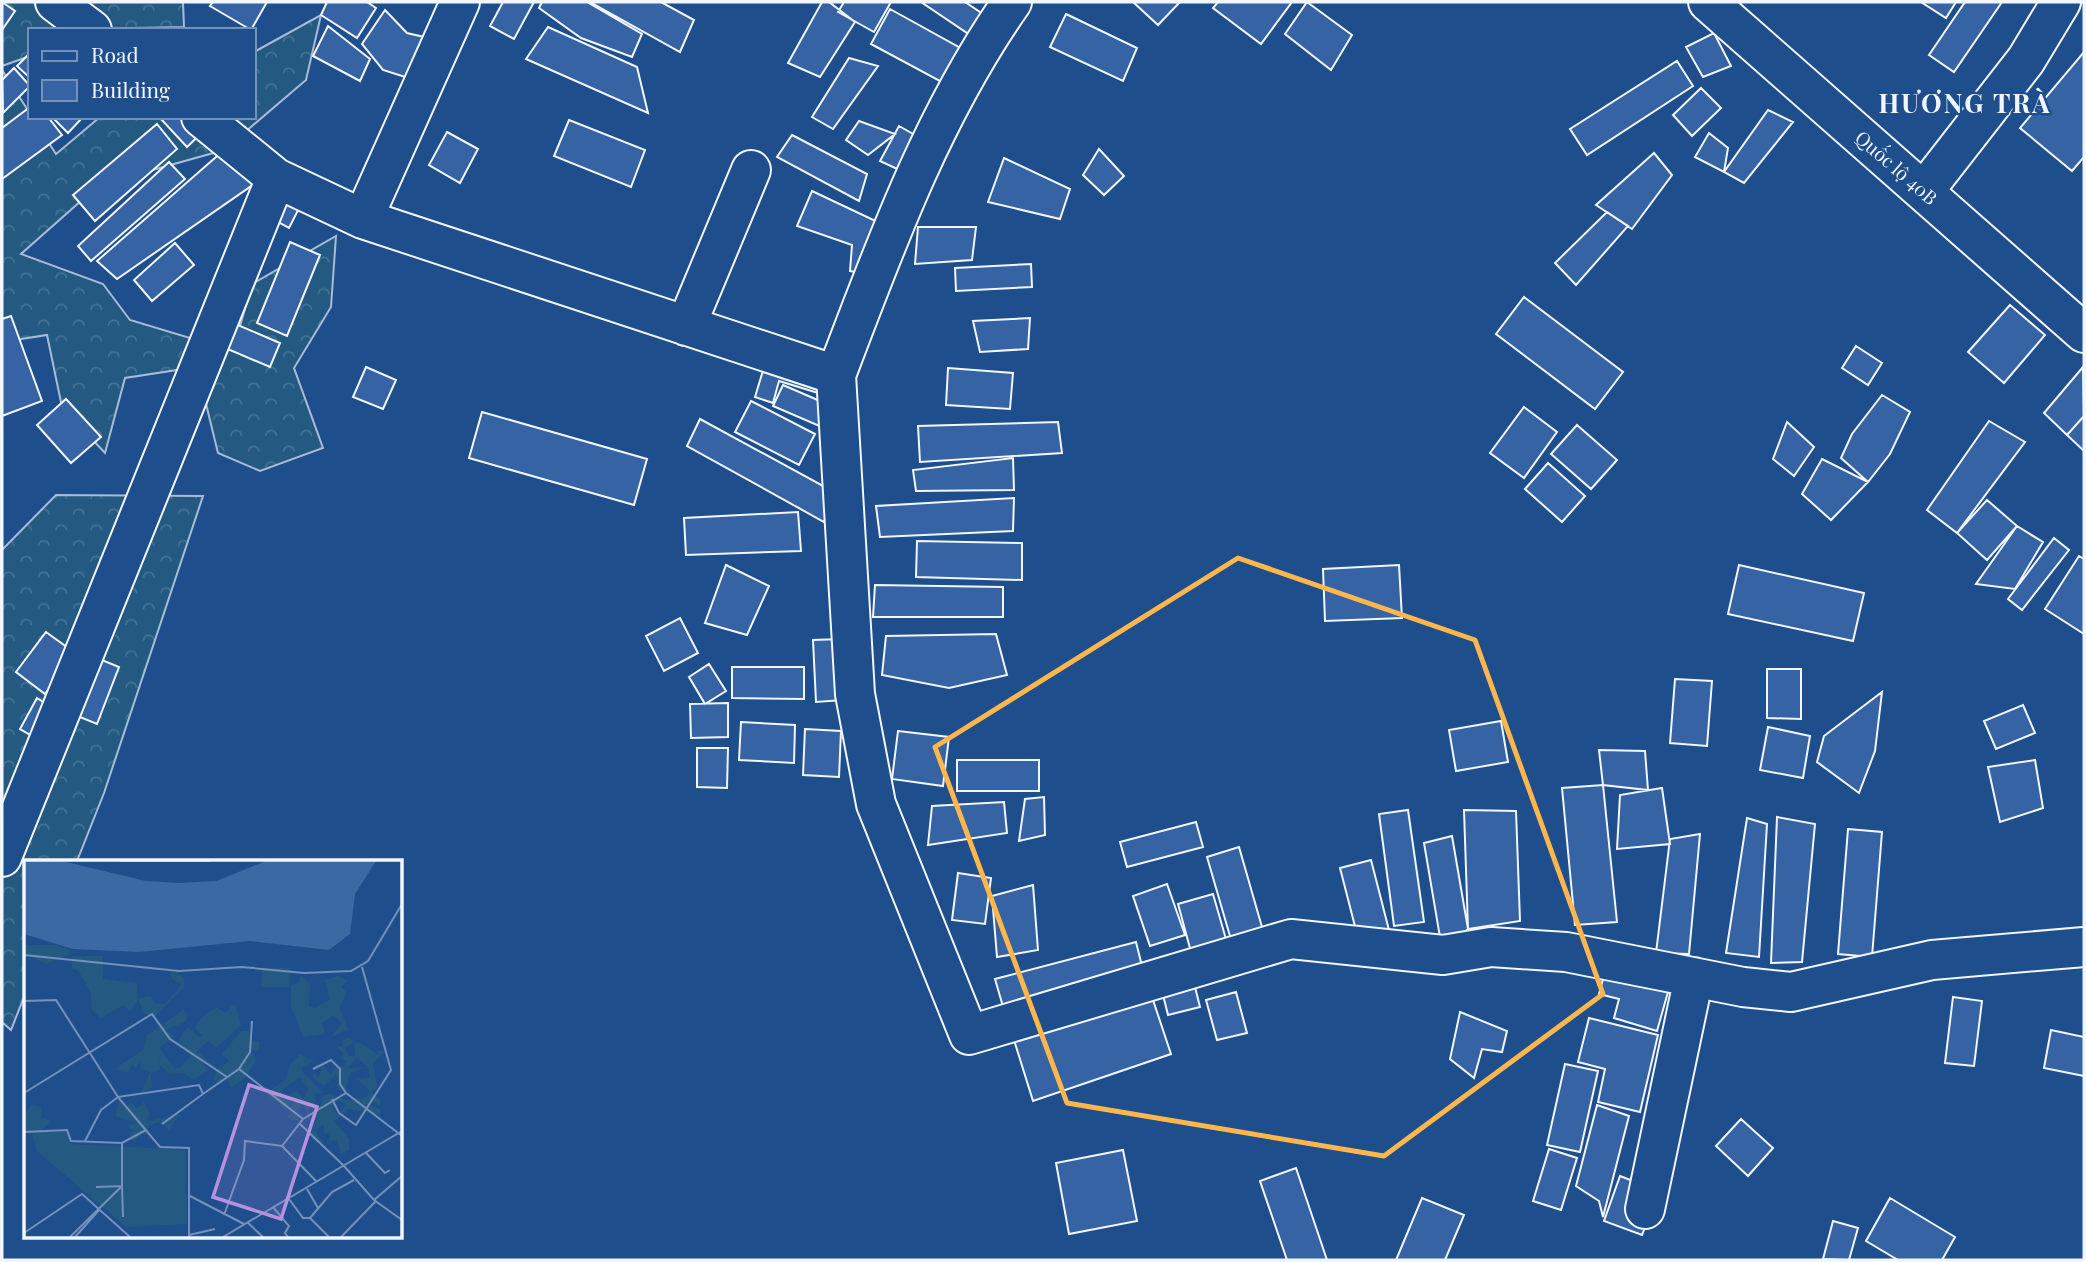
<svg xmlns="http://www.w3.org/2000/svg" width="2086" height="1262" viewBox="0 0 2086 1262" font-family="'Playfair Display',serif">
<style>
.forest{fill:url(#forest-crowns);stroke:#a8bbd7;stroke-width:2}
.building{fill:#3563a3;stroke:#f2f6ff;stroke-width:2}
.lines{fill:none;stroke-linecap:round;stroke-linejoin:round}
.minor-casing{stroke:#f2f6ff;stroke-width:42}
.highway-casing{stroke:#f2f6ff;stroke-width:42}
.minor{stroke:#1f4e8c;stroke-width:38}
.highway{stroke:#1f4e8c;stroke-width:38}
.marked{fill:none;stroke:#ffb74d;stroke-width:5;stroke-linejoin:round}
.labels{text-anchor:middle;dominant-baseline:central;stroke-width:5;stroke-linejoin:round;paint-order:stroke}
.street-label{font-size:19px;fill:#f2f6ff;stroke:#1f4e8c}
.district-label{font-size:26px;font-weight:bold;letter-spacing:2px;fill:#f2f6ff;stroke:#1f4e8c}
.inset-road{fill:none;stroke:#7391ba;stroke-width:2}
.view{fill:#b691df;fill-opacity:0.15;stroke:#b691df;stroke-width:3.5}
.inset-edge{fill:none;stroke:#f2f6ff;stroke-width:3.5}
</style>
<defs>
<pattern id="forest-crowns" width="20" height="18" patternUnits="userSpaceOnUse" patternTransform="scale(1.75)"><rect width="20" height="18" fill="#245a82"/><path d="M2 6a3 3 0 1 1 6 0M12 15a3 3 0 1 1 6 0" fill="none" stroke="#447295"/></pattern>
</defs>
<rect width="100%" height="100%" fill="#1f4e8c"/>
<!-- forest -->
<path class="forest" d="M2,2H183L184,27L30,30V56L2,66Z
M321,15L306,80L224,150L99,185L21,254L103,284L130,320L233,351L252,284L336,236L331,307L294,368L323,448L260,471L218,453L197,367L125,378L105,453L62,407L47,335L2,342V70L56,154L100,117H254V52Z
M56,495L203,496L104,793L77,861H26V992L11,1030L2,1022V550Z"/>
<!-- building -->
<path class="building" d="M2,2L15,11L2,30Z
M213,2H267L251,30L210,6Z
M327,2H367L376,8L357,38L321,15Z
M503,2H534L514,39L490,26Z
M542,2H587L642,34L632,57L581,38L539,8Z
M590,2H661L694,20L680,52Z
M822,2H829L855,22L820,77L788,63Z
M844,2H891L874,32L838,12Z
M921,2H965L992,20L979,41Z
M1133,2H1180L1158,25Z
M1218,2H1292L1261,44L1213,8Z
M1307,2L1352,35L1331,70L1285,34Z
M1921,2H1956L1946,18Z
M1965,2H2002L1954,72L1929,55Z
M890,9L982,60L964,94L871,44Z
M385,10L407,33L450,43L421,82L383,70L362,44Z
M1066,14L1137,48L1123,81L1050,47Z
M328,26L370,59L360,81L313,56Z
M548,27L637,67L648,113L526,59Z
M1714,33L1731,66L1703,77L1686,47Z
M2084,52V157L2072,171L2020,128Z
M30,53V78L17,66Z
M849,58L878,66L833,129L812,117Z
M1677,61L1693,86L1587,155L1570,129Z
M14,68L30,86L3,113L2,80Z
M1701,88L1721,108L1692,136L1673,115Z
M30,107V117H48L62,135L2,179V128Z
M1768,110L1793,122L1744,183L1724,172Z
M52,117H83L68,133Z
M213,117L215,120L187,147L160,118Z
M569,120L645,150L631,187L554,156Z
M859,121L895,134L868,155L846,140Z
M157,124L177,149L95,221L73,195Z
M899,126L938,148L925,182L880,161Z
M447,132L478,149L460,183L429,165Z
M1709,133L1728,148L1724,172L1695,157Z
M792,135L867,174L859,201L777,157Z
M1099,149L1124,176L1104,195L1083,175Z
M224,150L260,180L117,279L97,261Z
M1654,153L1672,175L1632,229L1596,205Z
M1004,158L1070,189L1060,219L988,202Z
M169,162L185,179L91,261L78,246Z
M312,183L289,228L263,214Z
M812,191L901,233L882,278L850,271L852,245L797,226Z
M1607,212L1628,226L1576,285L1555,263Z
M918,227H976L972,260L915,264Z
M290,242L320,255L287,336L257,323Z
M175,243L194,265L152,301L134,280Z
M1031,264L1032,287L956,291L955,268Z
M1524,297L1623,372L1595,409L1496,334Z
M2010,305L2045,335L2004,383L1968,352Z
M11,316L42,401L2,416V319Z
M1030,318L1028,349L980,352L973,321Z
M233,323L280,343L270,367L223,347Z
M1856,346L1882,363L1868,385L1842,368Z
M768,354L828,396L779,381L773,403L755,397Z
M366,367L396,380L383,409L353,397Z
M2083,367L2084,416L2067,435L2044,413Z
M948,368L1013,373L1010,409L946,405Z
M783,385L834,407L824,428L773,406Z
M1882,395L1910,412L1890,454L1868,482L1841,458L1852,434Z
M66,399L101,437L71,463L37,425Z
M751,401L815,434L799,465L735,432Z
M1524,407L1557,432L1524,478L1490,453Z
M482,412L647,459L634,505L469,458Z
M2084,416V451L2067,435Z
M700,419L836,493L824,522L687,446Z
M1989,421L2025,442L1957,533L1927,510Z
M1058,422L1062,453L920,462L918,426Z
M1787,422L1814,447L1794,476L1773,459Z
M1577,425L1617,460L1591,489L1551,454Z
M1013,458L1014,490L916,491L913,470Z
M1822,459L1868,482L1831,520L1802,494Z
M1548,463L1585,496L1562,522L1525,489Z
M1014,498L1013,531L880,537L876,506Z
M1987,500L2017,526L1987,560L1957,533Z
M798,512L801,551L686,555L684,518Z
M2017,526L2043,542L2015,589L1976,584Z
M2054,538L2069,550L2022,610L2008,599Z
M917,541L1022,543V580L916,577Z
M2079,556L2084,559V634L2045,609Z
M726,565L769,586L747,635L705,623Z
M1399,565L1402,618L1325,621L1323,569Z
M1739,565L1864,593L1853,641L1728,614Z
M875,585L1003,587V617H873Z
M680,618L698,653L664,671L646,636Z
M46,632L75,653L45,694L16,672Z
M996,634L1007,675L949,688L882,675L886,636Z
M841,639L843,700L816,702L813,640Z
M92,656L119,667L97,724L70,713Z
M709,664L726,691L705,704L689,677Z
M732,667H804V699L732,698Z
M1767,669H1801V719L1767,718Z
M1675,679L1712,681L1707,746L1670,743Z
M1882,692L1875,751L1859,793L1817,762L1824,736Z
M37,698L57,711L41,741L20,729Z
M728,703V737L691,738L690,704Z
M2023,705L2035,733L1996,749L1984,721Z
M1501,721L1508,762L1456,771L1449,730Z
M741,722L795,725L794,763L739,760Z
M1768,727L1810,736L1803,778L1760,770Z
M805,729L841,731L839,777L803,775Z
M898,731L949,737L943,786L892,779Z
M697,748H728L727,788L697,787Z
M1599,750L1645,751L1648,790L1603,785Z
M957,760H1039V791H957Z
M2035,760L2043,808L2000,822L1988,767Z
M1603,785L1617,922L1575,925L1562,788Z
M1662,788L1670,844L1617,849L1620,795Z
M1044,797L1045,835L1019,841L1025,799Z
M1004,802L1007,833L928,845L932,806Z
M1408,810L1424,922L1394,926L1379,814Z
M1464,810L1516,811L1520,921L1468,929Z
M1777,817L1815,824L1802,962L1771,963Z
M1747,818L1767,824L1759,957L1726,953Z
M1196,822L1203,847L1127,867L1120,842Z
M1848,829L1882,832L1872,957L1838,954Z
M1700,834L1689,954L1656,953L1670,839Z
M1452,836L1468,929L1443,955L1424,843Z
M1239,847L1266,941L1234,950L1207,857Z
M1371,860L1390,934L1359,942L1340,868Z
M958,873L991,878L985,924L952,920Z
M1167,884L1185,935L1150,946L1133,896Z
M1033,885L1038,950L997,957L992,896Z
M1213,894L1230,953L1194,963L1178,904Z
M1136,942L1144,974L1004,1010L995,979Z
M1192,975L1200,1007L1168,1015L1160,983Z
M1604,975L1668,992L1657,1031L1614,1018L1619,999L1599,994Z
M1236,992L1247,1033L1217,1040L1206,1000Z
M1151,994L1171,1054L1033,1101L1014,1040Z
M1953,997L1982,1001L1974,1066L1945,1063Z
M1460,1012L1507,1031L1502,1052L1482,1049L1474,1078L1450,1059Z
M1589,1018L1658,1035L1640,1112L1598,1102L1605,1069L1578,1062Z
M2051,1030L2084,1037V1076L2044,1068Z
M1565,1064L1598,1071L1580,1152L1547,1145Z
M1597,1105L1629,1116L1603,1217L1599,1201L1576,1186Z
M1741,1119L1773,1148L1748,1176L1716,1146Z
M1549,1149L1577,1158L1561,1210L1533,1201Z
M1123,1150L1137,1221L1069,1234L1056,1163Z
M1296,1168L1327,1260H1287L1260,1181Z
M1620,1176L1659,1191L1642,1235L1604,1221Z
M1422,1198L1464,1215L1445,1260H1396Z
M1890,1198L1955,1237L1942,1260H1898L1866,1241Z
M1833,1221L1858,1228L1849,1260L1823,1259Z"/>
<g class="lines">
<!-- minor casing -->
<g class="minor-casing">
<path id="minor" d="M55,2L92,30
M201,117L276,178
M1924,191L2026,60L2061,2
M363,219L460,2
M686,326L751,170
M836,375C885,246 932,116 1012,2
M2,857L276,178L363,219L836,375L855,694L876,804L969,1035L1291,939L1443,955L1491,947L1566,952L1743,987L1791,992L1932,960L2084,947
M1645,1209L1694,977"/>
</g>
<!-- highway casing -->
<g class="highway-casing">
<path id="highway" d="M1708,2L2084,333"/>
</g>
<!-- minor -->
<use href="#minor" class="minor"/>
<!-- highway -->
<use href="#highway" class="highway"/>
</g>
<!-- marked area -->
<path class="marked" d="M1238,558L1475,640L1603,994L1384,1156L1067,1103L935,747Z"/>
<g class="labels">
<!-- street labels -->
<g class="street-label">
<text transform="translate(1897 167) rotate(41)">Quốc lộ 40B</text>
</g>
<!-- district labels -->
<g class="district-label">
<text x="1965" y="102">HƯƠNG TRÀ</text>
</g>
</g>
<!-- overview -->
<g transform="translate(24 860)">
<rect width="378" height="378" fill="#1f4e8c"/>
<path d="M0,85H31L50,92L22,104L0,93ZM48,96H79V119L113,123L114,139L106,151L99,145L77,158L68,150L67,133L54,110L48,109ZM8,244L18,248L17,258L27,261L16,272H44L46,284L162,290L163,364L102,367L13,291L8,273L0,272V255Z" fill="#245a82"/>
<path d="M238,108H267L265,127H237ZM152,111L160,119V127L130,157L121,154L114,139L126,136L132,144H142L157,124L148,119L147,112ZM277,115L286,124L285,146L291,148L306,140L301,120L314,116L323,121L317,127L322,132L316,148L324,170L307,177L318,163L309,155L298,163L301,174L279,177L267,146V125L275,123ZM208,145H212L217,165L193,187L184,181L173,191L194,209L205,201L198,194L217,171H225L226,180L235,182V190L227,191L232,200L223,216L207,228L202,216L194,224L189,219L193,210L175,199L184,210L170,220L159,213L146,214L136,205L133,193L136,209L127,214L128,227L118,232L126,212L116,208L118,201L112,208L108,204L104,213L90,209L119,190L123,175L159,150L164,154L162,161L142,170L151,177L135,187L151,209L157,207L167,196L154,182L160,171L165,167L174,177L179,176L171,168L177,158L192,147L202,153ZM325,177L329,182L321,189L325,196H331L330,183L335,182L354,195V190L361,192L349,203L353,228L347,232L357,240L355,247L349,240L345,245L356,249V255L324,249L318,257L315,253L322,245L314,241L307,247L316,257L310,261L325,279V290L317,294L313,280L305,281L307,271L301,275L299,264L291,270L299,282L292,283L286,276L293,258L289,257V246L284,248L287,264L279,244L271,253L275,261L263,257L270,251L267,245L275,239L267,240L265,234L272,231L280,238L284,229L276,217L258,230L266,242L263,250L238,230L243,227L247,230L262,219L265,206L276,194L290,201L277,207L280,214L299,233L291,234V245L296,246L299,236L306,234L323,240L343,237L346,231L333,219L346,217L344,207L333,198L323,209L342,207L326,213L321,232L315,230L312,214L300,226L288,217L291,212L294,219L299,206L307,215L310,208L319,206L322,201L315,198L320,194L311,185L318,187L319,180ZM96,233L101,246L106,242L113,249L120,242L126,254L122,262L149,256L154,250L156,254L145,270L134,262L123,266L126,275L118,274L110,283L105,273L110,271L104,266L113,263L92,256Z" fill="#245a82"/>
<path d="M0,1H38L122,21L155,23L192,21L242,1H352L331,34L326,74L305,90L226,81L115,92L49,89L0,74Z" fill="#3b69a3"/>
<path class="inset-road" d="M96,1H187M0,95L155,111L218,107L280,113L327,111L344,101L378,44M0,141L32,140L94,237L175,225L179,234L215,209L279,259L258,286L221,281L220,300L200,355M215,209L226,192L228,161M289,209L307,200L316,209V224L322,233M0,233L128,154L146,179L203,217M308,239L315,253L332,265L367,210L338,107M279,259L322,233L378,276M275,263L319,305M138,264L179,234M0,272L43,270L47,281L98,283L122,270M61,281L77,250L94,237L136,287L165,288V377M258,286L293,322M342,293L361,313L366,310M320,306L350,340L378,360M72,327L98,326L99,357M283,329L294,348M164,335L220,364M265,339L279,358H286L305,377M350,340L378,316M249,347L265,366L261,373L264,377M286,358L308,332L330,320M223,362L239,377M0,373L58,334L106,377M165,375L191,369M46,377L98,326V283M51,377L76,349M199,377L378,271M317,377L352,341"/>
<path class="view" d="M225,225L293,247L257,359L189,337Z"/>
<rect width="378" height="378" class="inset-edge"/>
</g>
<!-- border -->
<rect width="2086" height="1262" fill="none" stroke="#f2f6ff" stroke-width="7"/>
<!-- legend -->
<rect x="28" y="28" width="228" height="91" fill="#1f4e8c" stroke="#7391ba" stroke-width="2"/>
<rect x="42" y="51" width="35" height="10" fill="#1f4e8c" stroke="#7391ba" stroke-width="2"/>
<text x="91" y="63" font-size="21" fill="#f2f6ff">Road</text>
<rect x="42" y="80" width="35" height="21" fill="#3563a3" stroke="#7391ba" stroke-width="2"/>
<text x="91" y="98" font-size="21" fill="#f2f6ff">Building</text>
</svg>
